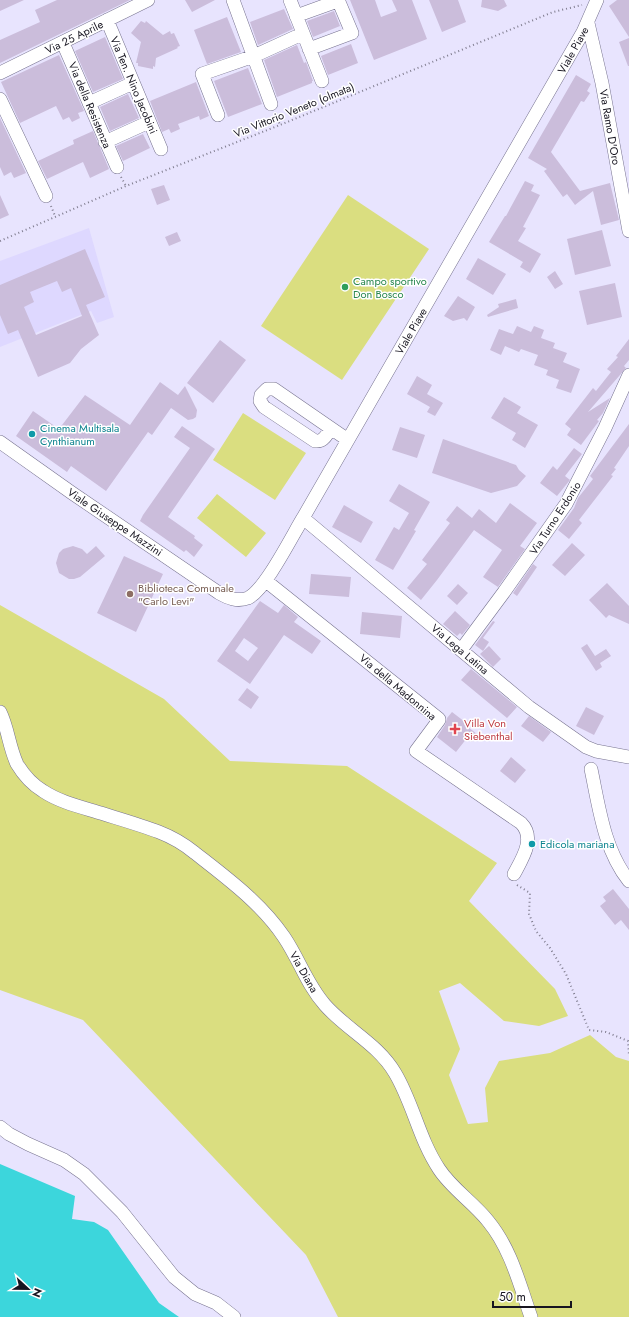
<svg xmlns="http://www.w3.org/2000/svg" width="629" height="1317" viewBox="0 0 629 1317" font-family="Jost,sans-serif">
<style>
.built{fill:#ded8ff}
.green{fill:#dade80}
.water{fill:#3cd6dc}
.building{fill:#cbbddb;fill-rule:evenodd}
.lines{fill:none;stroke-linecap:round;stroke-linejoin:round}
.minor-casing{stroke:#77738f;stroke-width:14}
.path{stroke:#817e90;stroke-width:2;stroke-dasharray:1 3;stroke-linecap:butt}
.minor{stroke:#fff;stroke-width:13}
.leisure-dot{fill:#2e9e5b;stroke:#fff;stroke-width:1.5}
.culture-dot{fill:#0f9aa8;stroke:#fff;stroke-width:1.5}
.education-dot{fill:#8d6e63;stroke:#fff;stroke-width:1.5}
.health-dot{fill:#e0444e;stroke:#fff;stroke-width:1.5}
.labels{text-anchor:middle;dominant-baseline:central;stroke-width:3;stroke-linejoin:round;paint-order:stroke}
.street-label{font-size:11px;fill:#171520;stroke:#fff}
.leisure-label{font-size:11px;fill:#27864d;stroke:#fff;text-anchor:start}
.culture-label{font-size:11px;fill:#0d838f;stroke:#fff;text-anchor:start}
.education-label{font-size:11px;fill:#785e54;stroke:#fff;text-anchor:start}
.health-label{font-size:11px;fill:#be3a42;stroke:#fff;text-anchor:start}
</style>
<rect width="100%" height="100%" fill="#e8e4fe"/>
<!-- built -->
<path class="built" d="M89,228L114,317L97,323L91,311L0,347V261Z"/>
<!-- green -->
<path class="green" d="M348,195L429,249L342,380L261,326Z
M243,413L306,453L275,500L213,460Z
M217,494L266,533L246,557L197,518Z
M0,605L164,699L230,761L347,766L497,863L469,901L555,989L568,1016L539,1026L504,1021L460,983L439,991L460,1049L449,1075L468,1124L488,1122L485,1088L499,1061L550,1053L590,1035L616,1057L629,1061V1317H338L306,1255L83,1020L0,990Z"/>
<!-- water -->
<path class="water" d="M0,1164L75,1196L72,1219L94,1222L108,1230L159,1303L179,1317H0Z"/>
<!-- building -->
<path class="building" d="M0,0H24L0,11Z
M57,0H130L0,63V40L40,22L35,10Z
M185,0H215L192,12Z
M350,0H375L381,17L397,11L392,0H412L427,39L374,60Z
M429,0H458L466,22L442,32Z
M482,0H504L507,6L498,11L481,7Z
M617,0H629V37L609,6Z
M284,9L293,29L258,45L250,22Z
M334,11L340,26L313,37L307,21Z
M227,17L241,52L207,64L194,30Z
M141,21L145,23L146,21L163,35L170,31L171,34L174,33L180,46L177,47L178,48L156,58L155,67L153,66V69L138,66V63H136L141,42L131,33Z
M105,37L123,79L93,92L75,51Z
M629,38V66H628L619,42Z
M351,44L358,63L328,75L321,56Z
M297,45L304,63L306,62L313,81H312V83L277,97L264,60Z
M59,55L84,111L78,113L80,118L72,122L69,117L63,120L56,106L20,123L1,82Z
M248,68L262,104L228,117L214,81Z
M576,75L591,84L587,91L590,93L584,102L581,101L551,152L580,191L610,183L619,220L601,225L593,191L575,205L567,194L563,197L544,171L547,169L528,158Z
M196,82L209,116L200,120L199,116L178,124L180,129L171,133L169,129L162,132L150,101Z
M128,94L139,118L110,131L100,107Z
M0,118L26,173L14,178L11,172L4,176L0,167Z
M93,131L109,169L90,178L83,162L47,179L38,161L74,144L73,140Z
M143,134L150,148L123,161L116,146Z
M525,181L534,185L531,191L540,195L523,227L526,228L518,241L541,254L530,273L520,267L523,262L489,242L505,216H506Z
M164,185L170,200L157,205L151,189Z
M0,195L9,215L0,219Z
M602,230L611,266L575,275L567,239Z
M177,232L181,241L169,246L165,237Z
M85,249L105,297L86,305L99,335L81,349L70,363L38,377L18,330L8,334L0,315V285ZM57,281L62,292L71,288L82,316L36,335L24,307L34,302L30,292Z
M478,258L506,274L493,295L466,279Z
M555,271L563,284L555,289L547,277Z
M615,283L622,317L587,325L579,291Z
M458,296L475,307L467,321L464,318L453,321L444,316Z
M516,299L518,308L488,317L487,315L499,307L498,304Z
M517,326L531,332L534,326L544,330L541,338L555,343L553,348L567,353L563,362L580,369L571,393L556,388L559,380L546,375L548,370L534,365L538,355L521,349L519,352L505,346L501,355L490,350L499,329L513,334Z
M629,339V360L624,366L626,368L588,412L610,398L603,413L597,420L599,421L581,445L567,435L571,429L565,424L593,388L596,391L611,372L607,369L618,357L616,356Z
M220,340L246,360L213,403L187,383Z
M417,376L432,385L427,394L443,403L435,416L427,412L430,407L407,394Z
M160,382L178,395L185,386L197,410L196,417L193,419L188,420L171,408L152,435L148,432L106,491L71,466L67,472L16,436L33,411L59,429L85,395L130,425Z
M504,397L521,407L517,413L538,425L525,448L512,440L516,433L491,418Z
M629,424V446L614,468L616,469L611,475L613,476L579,520L582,523L569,539L558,530L574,508L578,498L593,479L590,476Z
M182,426L215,449L168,517L195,536L194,538L203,545L194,557L186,550L184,552L140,521L143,515L190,448L174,437Z
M400,427L425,435L417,458L392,450Z
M443,439L516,465L519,470L526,476L517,486L491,493L432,473Z
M574,448L582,454L565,476L570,480L557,496L540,483L553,466L557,470Z
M399,484L430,502L414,530L416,531L393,570L375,560L394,527L399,530L409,513L389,501Z
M510,503L537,523L520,546L525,549L498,587L483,577L502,550L474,530L437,580L421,600L407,588L427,564L422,560L450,523L446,520L457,506L472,518L479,509L496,523Z
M344,505L373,522L361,543L332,527Z
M572,543L585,555L565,576L552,565Z
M73,546L82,549L87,554L96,546L105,556L80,577L74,579H69L59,573L56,563L59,553L63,549Z
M124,556L163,574L136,632L97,613Z
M533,564L537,567L517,596L513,593Z
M311,574L351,577L349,597L309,594Z
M607,583L629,606V624L609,615L606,618L589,600Z
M458,584L468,593L457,605L447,596Z
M260,601L278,613L284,605L298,617L294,622L321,641L312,654L284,635L250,684L217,661ZM244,638L258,648L248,661L235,651Z
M455,611L470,625L462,635L460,633L457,636L443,624Z
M362,612L402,616L400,638L360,634Z
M493,621L495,622L483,638L489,642L483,651L475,645Z
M587,644L595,656L606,649L611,656L600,663L602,667L596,671L581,648Z
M489,646L501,659L493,667L480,654Z
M471,669L517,707L507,718L461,680Z
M247,688L259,697L251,709L238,700Z
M586,707L604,716L594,735L576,726Z
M452,712L465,722L464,724L477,734L472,742L467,738L456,752L437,737L445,725L447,718Z
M529,716L551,732L543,742L521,726Z
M511,757L526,770L515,783L500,771Z
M613,889L629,909V930L621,920L615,925L600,906L606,901L603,897Z"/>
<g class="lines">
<!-- minor casing -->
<g class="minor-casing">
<path id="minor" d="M233,0L271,104
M290,0L322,81
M296,16L335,2H339L352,33L309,49
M107,20L161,149
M588,23L602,83L629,231
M63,43L117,167
M0,73L148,0
M0,99L46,196
M89,103L133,83
M218,115L202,74L254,56L302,34
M105,142L149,122
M331,429C326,435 324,442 315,441L264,407L260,401L261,395L267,389H274L348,440
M0,442L72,493L219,593C228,598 237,602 248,598C265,590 292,536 303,518L583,32L597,0
M303,518L529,707L586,747L596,751L629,757
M266,581L439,719V720L416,751L521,823C536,838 522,859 514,874
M461,650L504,592L566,504L605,428L629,375
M0,712C8,728 9,747 17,764C23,774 33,785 43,791C58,801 77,806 94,811C116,818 138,824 159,832C172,837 184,844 195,853C227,878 261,903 284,937C299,959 307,985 325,1005C347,1030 378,1044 395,1073C413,1103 419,1139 439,1169C452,1189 473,1202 488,1221C511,1249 519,1283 531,1317
M591,769C599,807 604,850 629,881
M0,1127L9,1134L28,1144L64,1160L84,1174L122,1212L174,1277L195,1294L216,1303L234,1317"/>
</g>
<!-- path -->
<path class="path" d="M276,115L280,125
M121,177L126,186
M51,206L55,216
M0,241L126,186L280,125L553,12L582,5
M517,885L530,893L529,914L536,931L550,948L566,974L589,1030L606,1032L628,1041L629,1055"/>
<!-- minor -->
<use href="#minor" class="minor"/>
</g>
<!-- markers -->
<circle class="leisure-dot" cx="345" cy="287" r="4"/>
<g class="culture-dot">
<circle cx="32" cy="434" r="4"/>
<circle cx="532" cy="844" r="4"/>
</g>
<circle class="education-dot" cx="130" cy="594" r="4"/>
<path class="health-dot" d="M453 723h4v4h4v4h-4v4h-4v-4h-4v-4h4z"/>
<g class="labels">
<!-- street labels -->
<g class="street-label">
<text transform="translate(74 37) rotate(-26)">Via 25 Aprile</text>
<text transform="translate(573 50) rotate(-61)">Viale Piave</text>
<text transform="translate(134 85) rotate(67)">Via Ten. Nino Jacobini</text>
<text transform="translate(90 105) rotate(67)">Via della Resistenza</text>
<text transform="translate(294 110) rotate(-22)">Via Vittorio Veneto (olmata)</text>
<text transform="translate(610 127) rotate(80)">Via Ramo D'Oro</text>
<text transform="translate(411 331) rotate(-60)">Viale Piave</text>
<text transform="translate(555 518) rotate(-57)">Via Turno Erdonio</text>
<text transform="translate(115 522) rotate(34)">Viale Giuseppe Mazzini</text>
<text transform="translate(460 649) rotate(40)">Via Lega Latina</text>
<text transform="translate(398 687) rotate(40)">Via della Madonnina</text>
<text transform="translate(304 972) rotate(60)">Via Diana</text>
</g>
<!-- leisure labels -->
<g class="leisure-label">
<text x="353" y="281">Campo sportivo<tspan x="353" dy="13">Don Bosco</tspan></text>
</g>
<!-- culture labels -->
<g class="culture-label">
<text x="40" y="428">Cinema Multisala<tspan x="40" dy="13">Cynthianum</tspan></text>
<text x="540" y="844">Edicola mariana</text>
</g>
<!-- education labels -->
<g class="education-label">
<text x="138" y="588">Biblioteca Comunale<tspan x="138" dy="13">"Carlo Levi"</tspan></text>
</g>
<!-- health labels -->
<g class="health-label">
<text x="464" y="723">Villa Von<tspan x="464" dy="13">Siebenthal</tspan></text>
</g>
</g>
<!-- north arrow -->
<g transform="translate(28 1289) rotate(112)" stroke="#ffffff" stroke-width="3" paint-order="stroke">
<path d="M0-3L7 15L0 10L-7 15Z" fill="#171520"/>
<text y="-6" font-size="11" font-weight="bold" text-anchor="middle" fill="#171520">N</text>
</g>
<!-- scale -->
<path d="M493 1301v6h78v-6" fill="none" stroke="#171520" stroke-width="2"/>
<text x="499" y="1301" font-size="12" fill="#171520" stroke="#ffffff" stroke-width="3" paint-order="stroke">50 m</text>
</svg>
